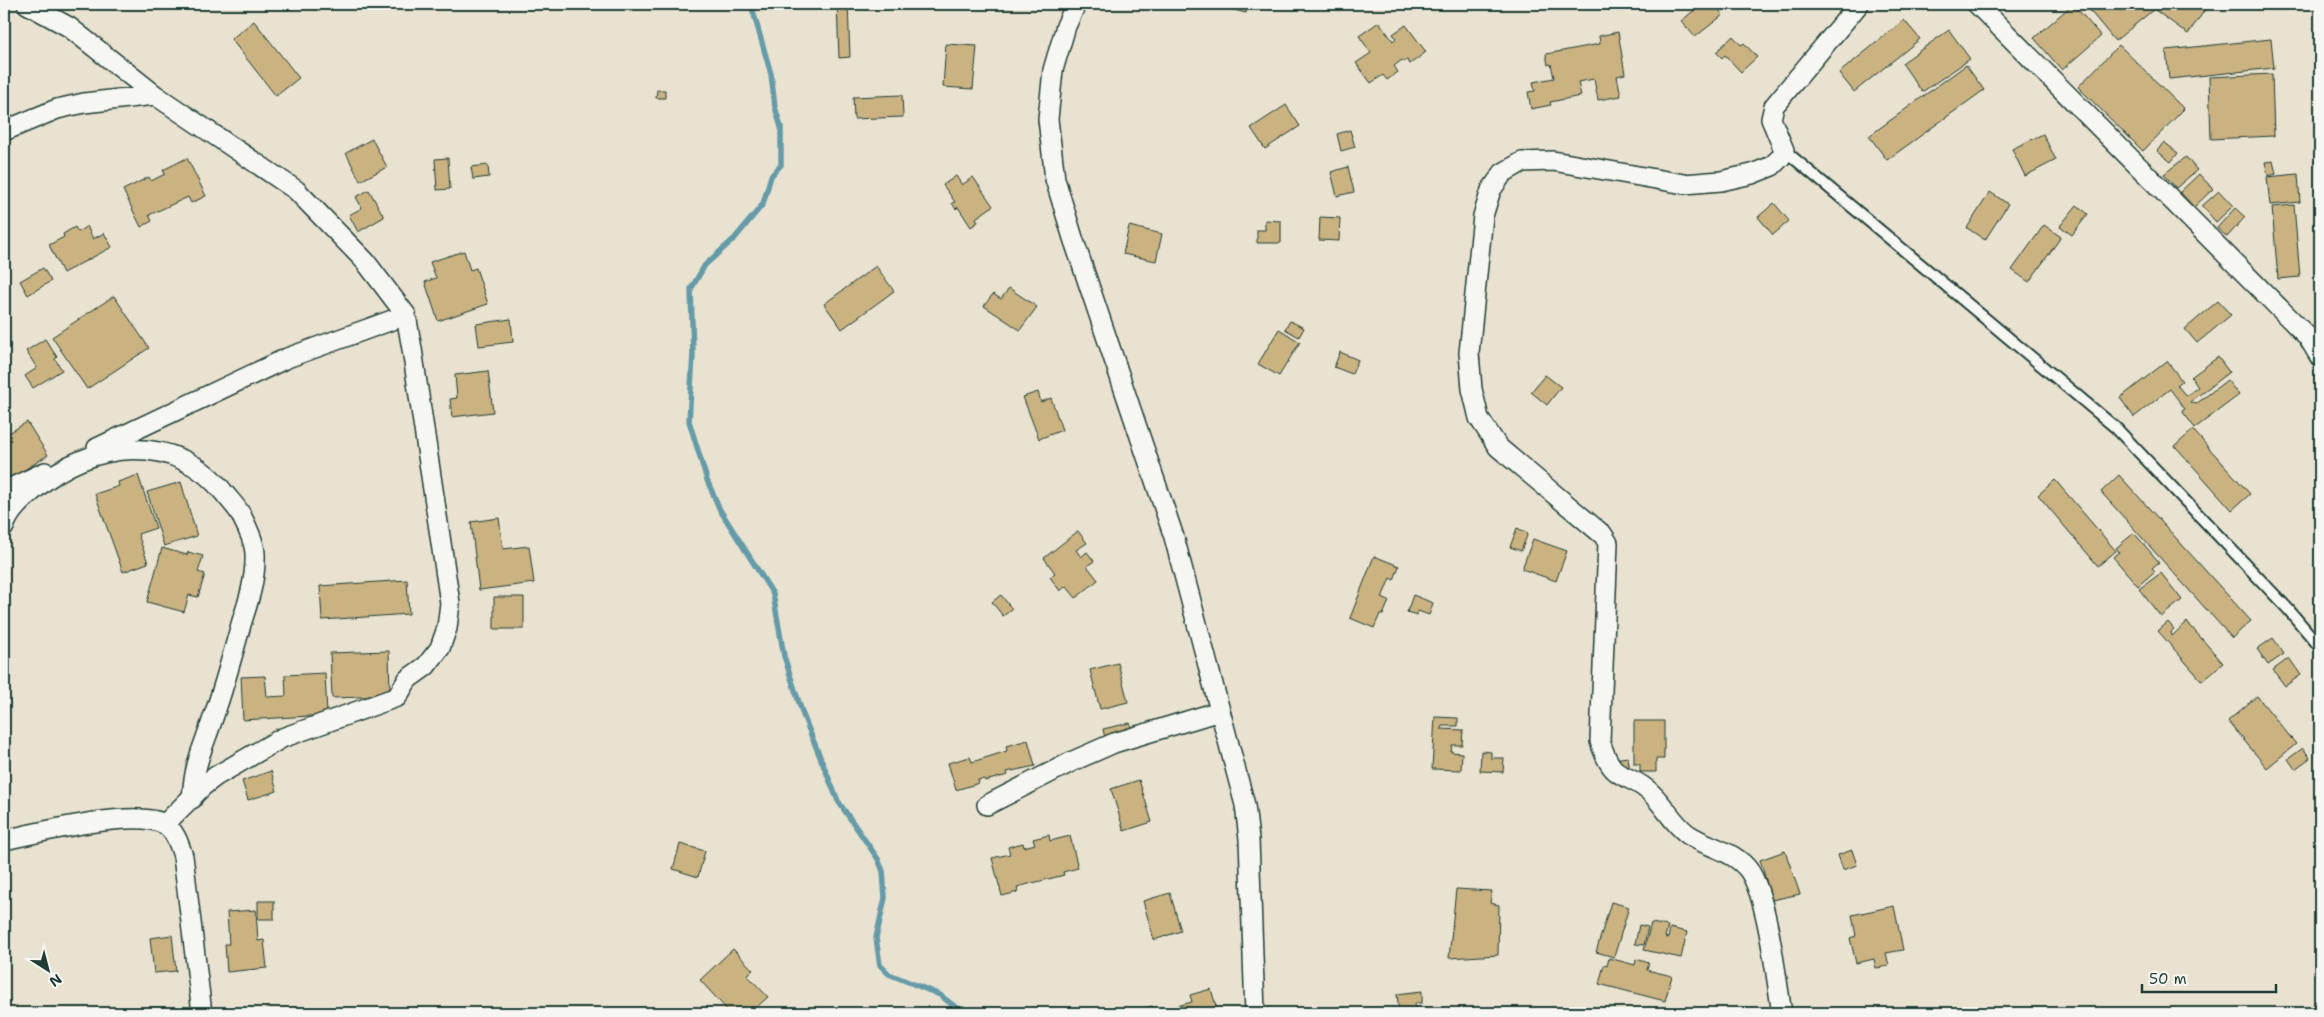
<svg xmlns="http://www.w3.org/2000/svg" width="2324" height="1017" viewBox="0 0 2324 1017" font-family="'Shantell Sans',sans-serif">
<style>
.lines{fill:none;stroke-linecap:round;stroke-linejoin:round}
.stream{stroke:#659ba8;stroke-width:5.5}
.building{fill:#cab281;stroke:#1f3d34}
.lane-casing{stroke:#1f3d34;stroke-width:14}
.street-casing{stroke:#1f3d34;stroke-width:22}
.lane{stroke:#f6f6f2;stroke-width:10}
.street{stroke:#f6f6f2;stroke-width:19}
</style>
<rect width="100%" height="100%" fill="#e9e2d0"/>
<filter id="ink" filterUnits="userSpaceOnUse"><feTurbulence type="fractalNoise" baseFrequency=".02" numOctaves="2"/><feDisplacementMap in="SourceGraphic" scale="10" xChannelSelector="R" yChannelSelector="G"/><feConvolveMatrix kernelMatrix="1 2 1 2 8 2 1 2 1" color-interpolation-filters="sRGB"/></filter>
<g filter="url(#ink)">
<g class="lines">
<!-- stream -->
<path class="stream" d="M751,4L771,74L775,107L781,127V165L771,176L763,204L735,238L705,265L691,289L693,354L689,421L707,480L720,510L773,594L784,656L803,715L838,801L878,859L883,871L885,898L876,938L880,965L889,974L940,995L963,1013"/>
</g>
<!-- building -->
<path class="building" d="M837,4H848L850,57L839,58Z
M1210,4H1248L1246,13Z
M1702,4H1714L1723,15L1695,37L1681,21Z
M2073,4L2101,36L2062,70L2034,38Z
M2089,4H2147L2153,10L2115,41L2086,6Z
M2160,4H2209L2188,34L2155,10Z
M1904,20L1920,39L1854,92L1839,73Z
M254,21L299,78L276,96L231,39Z
M1379,22L1393,41L1396,38L1393,34L1406,25L1426,52L1410,64L1407,60L1404,62L1402,60L1394,66L1398,72L1387,80L1383,75L1371,83L1356,63L1371,53L1359,36Z
M1949,30L1970,59L1922,92L1902,63Z
M1618,32L1625,74L1617,76L1621,96L1598,100L1594,79L1578,82L1581,96L1550,102L1551,105L1531,109L1528,92L1535,91L1533,82L1554,78L1551,64L1548,65L1546,54L1600,44L1599,36Z
M1733,36L1741,45L1744,43L1757,57L1741,72L1725,55L1722,58L1716,52Z
M2271,39L2274,68L2169,79L2166,50Z
M946,44L977,46L973,89L943,87Z
M2119,45L2184,109L2143,151L2078,87Z
M1966,65L1984,90L1887,160L1869,136Z
M2272,74L2274,136L2211,139L2209,77Z
M657,90H665V98H656Z
M902,95L903,117L854,119L853,97Z
M1286,105L1300,126L1265,149L1251,128Z
M1350,130L1355,147L1341,151L1337,134Z
M2043,134L2056,160L2025,176L2012,149Z
M372,139L387,167L360,181L346,153Z
M2164,142L2178,153L2171,162L2157,151Z
M2186,157L2197,170L2176,188L2164,174Z
M187,158L206,196L191,203L188,197L149,215L152,221L141,227L123,190L149,177L151,181L165,174L163,170Z
M448,158L450,189L437,190L435,159Z
M2273,161L2276,174L2268,176L2265,162Z
M488,165L489,177L473,179L471,167Z
M1348,167L1354,192L1337,196L1331,172Z
M2199,174L2213,189L2194,207L2180,192Z
M2298,174L2300,202L2270,205L2267,177Z
M956,176L962,185L973,177L993,206L976,218L978,222L971,227L958,207L956,209L952,203L955,202L943,185Z
M369,190L384,217L358,232L349,215L362,208L356,197Z
M2219,191L2233,206L2216,222L2202,206Z
M1990,192L2008,204L1985,240L1967,228Z
M1774,203L1789,221L1773,235L1758,217Z
M2077,205L2088,214L2072,235L2060,226Z
M2294,205L2300,277L2278,279L2272,207Z
M2235,208L2245,217L2227,237L2217,228Z
M1320,217L1340,218L1339,241L1319,240Z
M1265,220L1281,221V243H1257V230H1265Z
M2044,225L2061,237L2029,282L2012,270Z
M87,226L93,239L104,233L112,247L63,273L49,245L64,237L63,234L75,227L78,232Z
M1129,226L1162,234L1156,261L1123,254Z
M464,251L470,270L476,268L488,304L438,321L425,282L436,278L430,262Z
M876,266L894,291L842,329L824,304Z
M43,268L51,281L28,295L20,281Z
M1009,288L1037,307L1020,330L984,306L993,294L1001,299Z
M114,296L149,348L87,389L52,337Z
M2218,301L2231,315L2197,343L2185,329Z
M511,319L513,342L479,346L476,324Z
M1290,321L1304,328L1299,337L1285,329Z
M1279,329L1300,342L1279,376L1258,364Z
M45,339L57,357L55,359L62,370L33,388L25,376L37,368L26,351Z
M1340,352L1358,360L1352,374L1334,367Z
M2218,357L2229,372L2190,402L2196,404L2227,380L2239,395L2195,428L2182,411L2185,409L2170,389L2134,417L2120,398L2167,361L2182,381L2177,385L2186,396L2198,387L2191,377Z
M488,371L493,412L452,417L450,399L457,398L455,375Z
M1545,375L1561,387L1547,405L1531,392Z
M1038,392L1041,402L1051,398L1062,430L1039,439L1023,397Z
M27,422L48,455L4,483V436Z
M2193,430L2250,494L2232,510L2175,446Z
M138,475L156,528L138,534L148,563L123,572L95,494L119,486L118,482Z
M2119,475L2251,621L2232,638L2101,492Z
M2055,480L2116,551L2098,566L2038,495Z
M181,482L197,536L164,546L147,492Z
M499,518L503,549L529,546L534,583L479,590L471,522Z
M1517,528L1528,533L1521,551L1510,547Z
M1078,531L1087,543L1076,550L1081,557L1087,552L1094,561L1087,566L1098,580L1076,598L1066,586L1060,591L1050,577L1055,573L1044,558Z
M2134,533L2159,562L2152,568L2155,571L2138,586L2113,557L2119,552L2116,548Z
M1533,539L1567,551L1556,581L1522,569Z
M162,548L187,555L188,552L203,556L198,572L205,574L198,597L189,595L184,612L147,602Z
M1374,556L1399,566L1394,580L1390,578L1382,598L1389,601L1383,615L1380,614L1374,628L1350,618Z
M2161,573L2182,600L2161,617L2139,589Z
M407,580L409,614L322,620L320,586Z
M1001,595L1012,609L1003,616L992,602Z
M1413,595L1433,603L1429,615L1418,611L1417,615L1407,612Z
M494,597H524V629H494Z
M2168,622L2174,629L2171,632L2172,636L2187,622L2223,663L2202,681L2158,631Z
M2273,638L2284,654L2268,665L2257,649Z
M389,651L390,696L332,698L330,653Z
M2289,658L2301,675L2285,686L2273,670Z
M1118,663L1128,702L1100,709L1090,670Z
M325,673L327,715L243,720L241,677L265,676L267,697L286,696L285,675Z
M2257,696L2296,744L2267,768L2228,721Z
M1435,717L1458,718V726H1442L1441,729L1463,730L1462,745H1452L1451,752L1462,753L1461,770L1432,769Z
M1634,721H1664V759H1656V772H1640V764H1634Z
M1130,723L1134,741L1107,747L1103,729Z
M1028,740L1035,766L1007,772L1008,775L985,781L984,779L978,780L979,783L956,790L948,763L970,757L972,762L1007,751L1006,746Z
M2303,748L2310,758L2295,769L2288,759Z
M1481,751L1491,752V758H1504L1503,772L1480,771Z
M1628,757L1631,779L1614,759Z
M271,771L277,791L248,800L242,781Z
M1139,780L1152,822L1124,831L1111,789Z
M1049,835L1050,841L1070,836L1078,868L1063,872L1064,875L1017,887L1018,892L1002,896L992,858L1010,854L1008,847L1023,843L1024,847L1035,844L1033,839Z
M680,844L705,851L698,877L673,869Z
M1852,850L1857,865L1843,870L1838,855Z
M1785,851L1800,894L1772,900L1760,860Z
M1456,889L1492,891L1490,903L1499,905L1498,955L1449,958Z
M1170,893L1181,931L1154,940L1143,901Z
M258,901H274V919H258Z
M1611,902L1629,907L1614,957L1596,952Z
M1894,906L1903,950L1886,953L1889,966L1876,968L1874,959L1856,963L1850,938L1856,936L1852,915Z
M256,910L258,941L264,940L267,968L227,972L225,944H229L227,912Z
M1651,923L1668,926L1665,937L1668,938L1670,928L1687,932L1681,958L1644,950Z
M1639,925L1648,927L1644,945L1635,944Z
M172,935L176,971L154,973L150,938Z
M733,949L753,970L747,975L768,997L750,1013H730L700,980Z
M1609,958L1635,965L1636,959L1649,963L1647,970L1672,976L1665,1001L1599,984L1604,965L1607,966Z
M1211,989L1218,1013H1133V1011L1152,1006L1154,1012L1192,1002L1190,995Z
M1422,991V1003H1415L1416,1013H1399L1397,994Z
M183,1007V1013H157L156,1008Z"/>
<g class="lines">
<!-- lane casing -->
<g class="lane-casing">
<path id="lane" d="M1784,150L2116,428L2288,609L2320,647"/>
</g>
<!-- street casing -->
<g class="street-casing">
<path id="street" d="M27,4L69,27L155,95L296,190L365,261L406,315L412,349L450,603L447,628L440,648L426,666L408,679L397,697L282,738L216,776L203,786L165,824
M1076,4L1066,26L1053,70L1048,119L1055,179L1073,238L1174,537L1245,805L1249,839L1255,1013
M1977,4L2308,337L2320,357
M4,131L57,109L84,103L155,95
M97,448L287,358L406,315
M4,491L45,472
M4,527C9,511 22,500 35,489C91,440 176,431 225,494C231,502 240,510 243,519C248,529 255,544 255,554C256,577 249,600 242,621C233,653 225,684 214,715C203,749 194,762 192,799
M987,805L1073,761L1114,743L1220,711
M4,840C37,833 136,808 164,824C175,830 179,844 183,856L202,1013
M1782,1013C1776,978 1768,901 1750,872C1736,851 1709,848 1689,835C1674,825 1666,808 1653,795C1628,769 1614,787 1600,741L1608,543L1603,535L1498,447L1479,418L1472,389L1469,353L1483,216L1491,190L1503,173L1522,162L1553,161L1684,184L1721,181L1752,174L1772,166L1781,157L1784,150L1771,119L1774,106L1859,4"/>
</g>
<!-- lane -->
<use href="#lane" class="lane"/>
<!-- street -->
<use href="#street" class="street"/>
</g>
</g>
<!-- margin -->
<rect width="2324" height="1017" fill="none" stroke="#f6f6f2" stroke-width="20"/>
<rect x="10" y="10" width="2304" height="997" fill="none" stroke="#1f3d34" stroke-width="2" filter="url(#ink)"/>
<!-- north arrow -->
<g transform="translate(48 970) rotate(144)" stroke="#f6f6f2" stroke-width="4" paint-order="stroke">
<path d="M0-4L9 19L0 12L-9 19Z" fill="#1f3d34"/>
<text y="-8" font-size="14" font-weight="bold" text-anchor="middle" fill="#1f3d34">N</text>
</g>
<!-- scale -->
<path d="M2142 984v8h134v-8" fill="none" stroke="#1f3d34" stroke-width="2.5"/>
<text x="2149" y="984" font-size="15" fill="#1f3d34" stroke="#f6f6f2" stroke-width="4" paint-order="stroke">50 m</text>
</svg>
